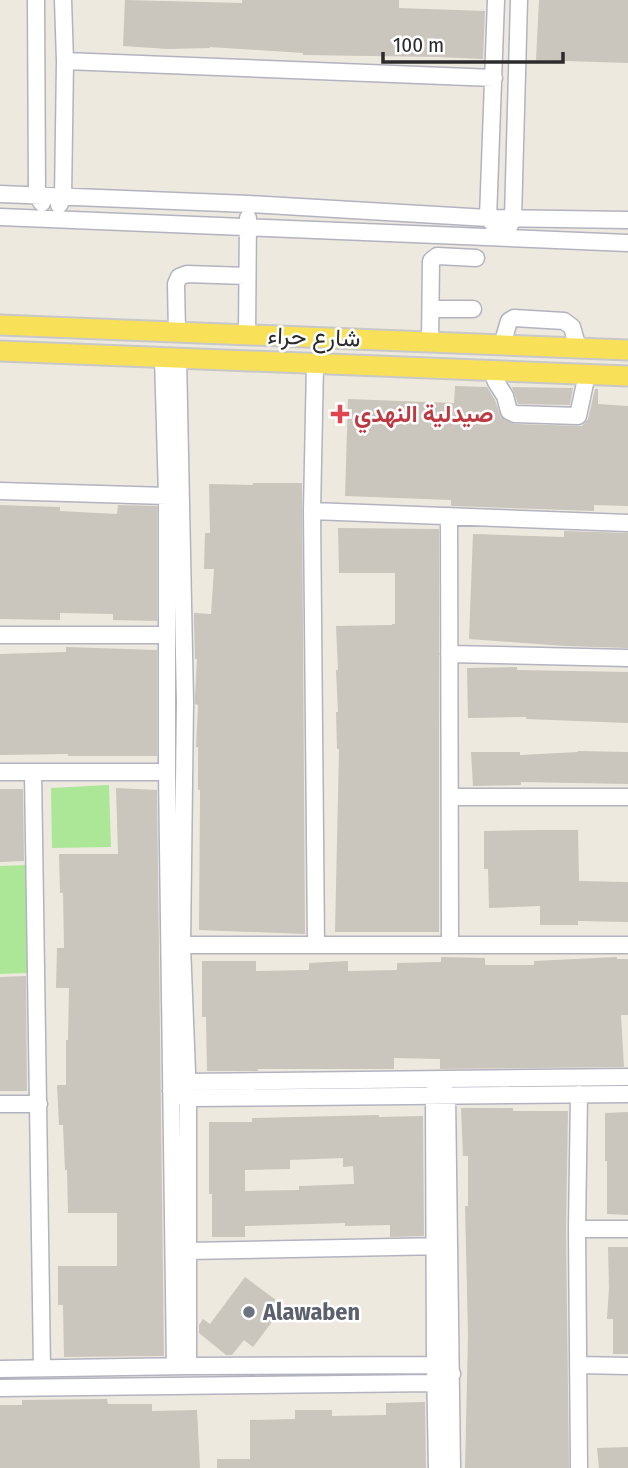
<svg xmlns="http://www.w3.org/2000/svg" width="628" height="1468" viewBox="0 0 628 1468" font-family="'Fira Sans Condensed',Vazirmatn,sans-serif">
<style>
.grass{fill:#ace798}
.building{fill:#cac5bd;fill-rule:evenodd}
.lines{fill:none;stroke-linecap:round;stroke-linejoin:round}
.minor-casing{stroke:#b2b3c0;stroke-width:19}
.major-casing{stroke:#c8c8c8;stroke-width:23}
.minor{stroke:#fff;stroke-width:16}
.major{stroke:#f8e159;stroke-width:19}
.health-dot{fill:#e0444e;stroke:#fff;stroke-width:2.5}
.worship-dot{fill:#6b7280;stroke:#fff;stroke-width:2.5}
.labels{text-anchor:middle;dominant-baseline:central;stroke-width:5;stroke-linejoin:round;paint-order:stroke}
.street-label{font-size:24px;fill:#2c2c2c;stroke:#fff}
.health-label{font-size:24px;font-weight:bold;fill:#be3a42;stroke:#fff;text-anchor:start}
.worship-label{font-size:24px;font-weight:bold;fill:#5b616d;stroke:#fff;text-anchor:start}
</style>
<rect width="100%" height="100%" fill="#eee9de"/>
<!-- grass -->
<path class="grass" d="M109,785L111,847L52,848L51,788Z
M26,865L27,973L0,974V866Z"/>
<!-- building -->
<path class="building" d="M125,0L242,3V0H399V8L485,11L483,59L438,57L303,55V53L210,47V48L168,49L123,46Z
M539,0H628V63L536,60Z
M455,386L487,387L495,400L501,417L515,424L582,426L588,419L595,389H598V404L628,406V506L594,505V511L451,506V500L345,496L348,399L454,403Z
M512,387L573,388L570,405L518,404Z
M253,483H302L305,934L199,930L200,790H198V747H196L198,705L195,704V696L197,659H195L194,623V613L211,614L214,569H204L205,533H210L209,484L253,485Z
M0,505L60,507V511L117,514L118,505L157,506V621L113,620V614L60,613V620L0,619Z
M338,528L439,529V932H335L339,749H337L336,712H338L336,670H338L336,626L392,625V624H395V573H339Z
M564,531L628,533V648L565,646L469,639L473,534L564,537Z
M66,647L157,650V756H68V754L0,755V654L66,652Z
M517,667V670L628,672V723L526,719V717L468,718L467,668Z
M578,751L628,752V784L521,782V785L473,786L471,752H520V755L578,752Z
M116,788L157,790L164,1356L64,1357L63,1305H58V1266H117V1213H68L67,1170H65L63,1125H59L57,1085H66V1040H68L69,988H56L57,948H64L63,893H60L59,854H118Z
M0,789H23L24,861L0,862Z
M540,830H578L579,881L628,882V922L578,921V925H540V906L489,908L488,869H484V831Z
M441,957L485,958V965H534V961L617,957V959H628V1015H621L624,1067L440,1069V1059L394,1058V1069H258V1071H207L206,1017H202V961H256V971L309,970V963L348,961V971L397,970V963L441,962Z
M26,976L27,1091H0V977Z
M461,1108H513V1111H568L566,1229L569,1468H465L468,1335L465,1206H468V1156H463Z
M628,1112V1215L607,1214V1161H605V1113Z
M379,1115V1117L423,1116L424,1236L390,1237V1225L345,1226V1223L245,1226V1237H212V1194H209V1122H252V1118ZM343,1158V1167L353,1166L354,1184L299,1186V1190L245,1191V1170L290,1169V1160Z
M608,1247H628V1354H613V1319H607L609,1288Z
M245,1277L284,1306L253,1347L244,1340L232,1355H226L199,1333V1325L203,1319L210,1324Z
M107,1399L108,1404H152V1411L197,1410L200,1468H0V1405H22V1400Z
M425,1402L426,1468H217V1459H250V1420L295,1419V1410H332V1416L386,1415V1403Z
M628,1447V1468H599L597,1448Z"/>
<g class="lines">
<!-- minor casing -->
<g class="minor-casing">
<path id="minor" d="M36,0L37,196L42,203
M65,61L494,78
M0,194L249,204L488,218L628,220
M59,205L63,198L65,61L63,0
M0,217L628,243
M495,226L488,218L496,0
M509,227L513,218L519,0
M431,309H473
M177,332L176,284L179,277L187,274L247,276
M247,334L248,218
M430,342L431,261L437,256L476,258
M502,345L509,321L514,318L564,321L572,327L578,348
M163,357L167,496V772L175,1366
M178,357L185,702L182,945L188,1098V1366
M315,364L312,511L316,945
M492,371L496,382L505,396L509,411L515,414L578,416L587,374
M0,491L167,496
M312,511L628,523
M449,516L450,945
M0,635H167
M449,654L628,658
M0,772H167
M33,772L42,1368
M450,797H628
M182,945H628
M628,1077L186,1082L171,1091L188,1098L628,1094
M436,1086L434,1096L435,1365L437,1468
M442,1087L447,1095L452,1468
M0,1104H39
M577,1229H628
M187,1251L444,1246
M578,1365L628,1366
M0,1369L188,1366L435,1365L452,1374
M0,1388L436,1383L452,1374
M579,1468L577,1229L579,1094"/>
</g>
<!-- major casing -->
<g class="major-casing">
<path id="major" d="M0,325L628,350
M0,351L628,376"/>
</g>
<!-- minor -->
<use href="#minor" class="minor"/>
<!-- major -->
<use href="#major" class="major"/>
</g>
<!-- markers -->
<path class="health-dot" d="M336.5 403.5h7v7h7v7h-7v7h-7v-7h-7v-7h7z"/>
<circle class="worship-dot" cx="249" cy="1312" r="7"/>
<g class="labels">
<!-- street labels -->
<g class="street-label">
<text transform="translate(314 337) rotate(2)">شارع حراء</text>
</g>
<!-- health labels -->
<g class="health-label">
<text x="354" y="414">صيدلية النهدي</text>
</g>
<!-- worship labels -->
<g class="worship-label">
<text x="263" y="1312">Alawaben</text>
</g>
</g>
<!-- scale -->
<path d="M383 52v10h180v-10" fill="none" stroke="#2c2c2c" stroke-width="3.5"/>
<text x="393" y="52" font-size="21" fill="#2c2c2c" stroke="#ffffff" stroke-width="5" paint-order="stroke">100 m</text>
</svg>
